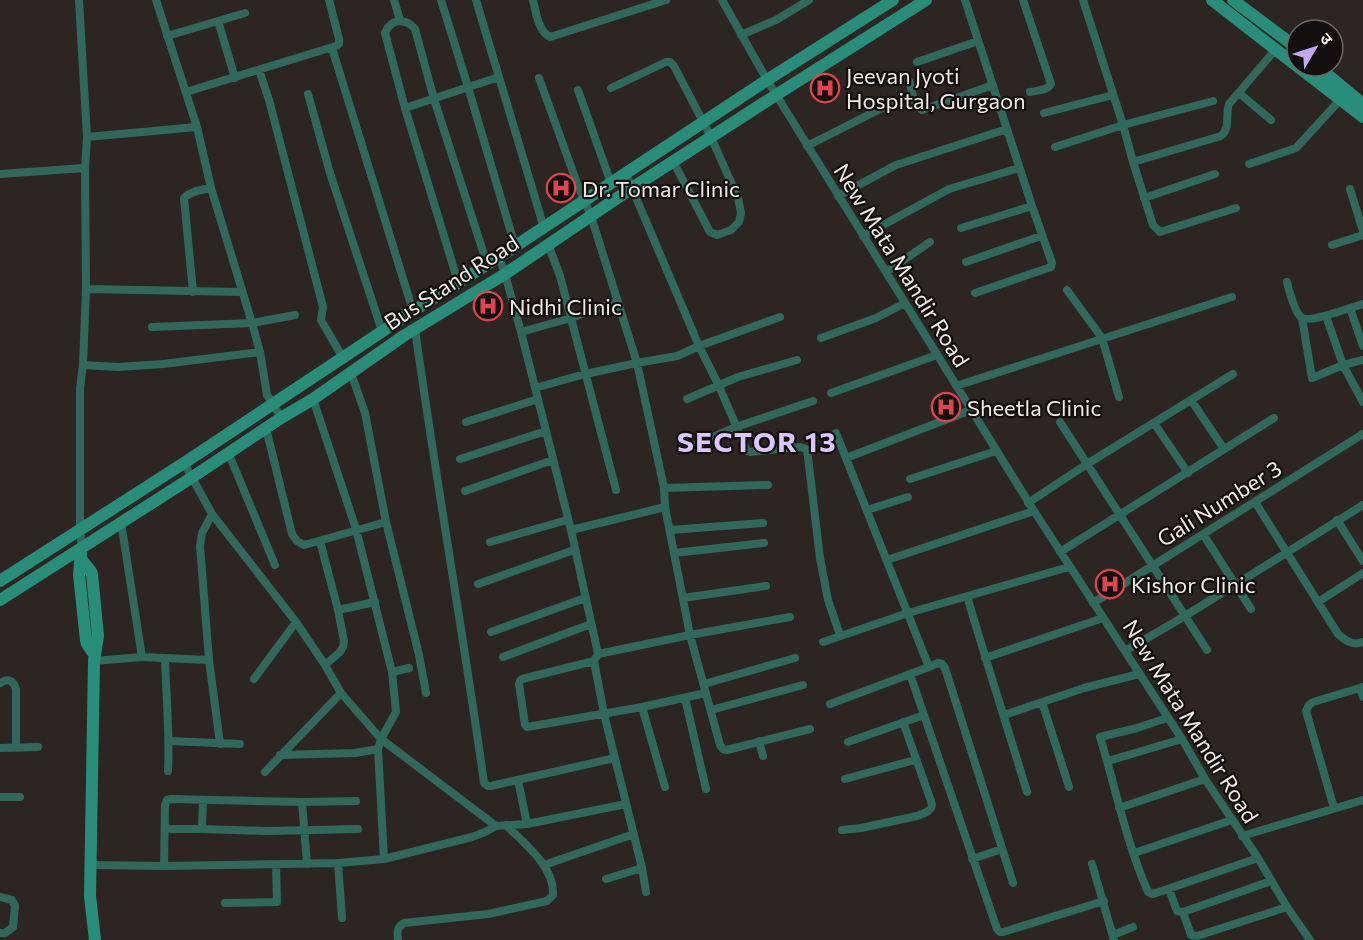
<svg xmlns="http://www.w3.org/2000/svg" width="1363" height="940" viewBox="0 0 1363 940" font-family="Commissioner,'Noto Sans Devanagari',sans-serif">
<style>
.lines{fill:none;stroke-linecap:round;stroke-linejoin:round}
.street{stroke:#30695c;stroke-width:8}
.secondary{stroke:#288e79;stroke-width:12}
.labels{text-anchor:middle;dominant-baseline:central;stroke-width:4.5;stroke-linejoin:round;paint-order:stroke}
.poi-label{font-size:22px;fill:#f1ecea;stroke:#130f0e;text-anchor:start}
.street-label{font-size:22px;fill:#f1ecea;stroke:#130f0e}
.district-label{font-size:28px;font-weight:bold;letter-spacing:1.5px;fill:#dbc6ff;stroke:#130f0e}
</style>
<rect width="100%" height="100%" fill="#2d2522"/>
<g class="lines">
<!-- street -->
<path class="street" d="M79,0L87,137L85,168L86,289L83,365L80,388V531L82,547
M156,0L197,127L211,188L252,323L260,352L267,395L273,403L281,418
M394,0L400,20
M441,0L468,87L515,246
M476,0L544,228
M533,0C536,12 538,31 550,37L666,0
M722,0L767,80L1034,511L1182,739L1205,779L1258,858L1287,907L1310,940
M965,0L1032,206L1052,263L1051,267L975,293
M1023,0L1051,84C1047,91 1038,90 1030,92
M1083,0L1123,125L1133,162L1153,225L1160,232L1236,208
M218,21L235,78
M741,35L776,20L809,0
M167,36L245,13
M332,48L413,311
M917,62L978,41
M259,70L269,100L323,307L321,320L343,358
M539,78L578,186L591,216L637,363L664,488L665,507L690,635L720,745L723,749L727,750L810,729
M909,81C912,90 913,105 922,110L993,85
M611,88L666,62H670L674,66L711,137L738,198L741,213L739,222L731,230L717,235L710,232L673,161
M578,90L611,183
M186,92L336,46L339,44V39L329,0
M1239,93L1271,120
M308,94L330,173L382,331
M405,108L499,77
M1044,113L1113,95
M87,137L197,127
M807,146L894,102
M1055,147L1123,125L1213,101
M1133,162L1221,136C1231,128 1225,114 1229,104L1276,49
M1249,164L1296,148L1340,100
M0,174L85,168
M626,174L699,346L719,386L747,451L750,452L800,447L807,449L820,558L828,600L840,635
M1350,189L1363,231
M838,196L896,165L1007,129
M1144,198L1215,174
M961,228L1032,206
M863,236L949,189L1019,168
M548,244L560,276L616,490
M1332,245L1363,235
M499,257L505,274L521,332L571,530L598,654L594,661L604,714L642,868L646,892
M966,262L1041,236
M886,272L930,242
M458,282L405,108L385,33C391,18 406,18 415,29L434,99L487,264
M1287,282C1289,290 1295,313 1302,318C1310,323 1352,307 1363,304
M86,289L242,292
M1067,290L1102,338L1119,397
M193,292L184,198C190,191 202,190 211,188
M1350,308L1363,346
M1326,316L1343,365L1363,402
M1302,318L1312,378L1343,365L1363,360
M152,327L252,323L295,315
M415,329C436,481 463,631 484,783L488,786H491L615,758
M521,332L571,318L618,301
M821,338L876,318L905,303
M83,365L118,367L163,364L260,352
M351,373L365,413L386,522L419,655L426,693
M956,386L1232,297
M535,388L585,374L637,363L677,356L699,346L780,317
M831,393L937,355
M313,399L356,529L392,672L396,712L381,739L378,749L384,859
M687,399L738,377L797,360
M1191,400L1224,449
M466,422L538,399
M1060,422L1207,650
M1154,423L1188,473
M266,428L292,534L297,541L304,545L386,522
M836,433L929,667
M693,446L736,427L813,401
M228,452L275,565
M846,458L971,410
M460,459L546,431
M184,463L212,514L296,622L325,665L341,693L381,739L496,826
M910,479L996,451
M664,488L768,485
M465,491L553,460
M1255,502L1338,634C1346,641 1353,646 1363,642
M1028,503L1087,464L1233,374
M867,510L908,497
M212,514L202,533L200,546L209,660L220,744
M1337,520L1363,561
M121,522L142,657
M571,530L665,507
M670,530L763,523
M1203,534L1251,609
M320,541L338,610L344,641L343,647L340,652L325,665
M490,542L567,520
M1060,552L1274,418
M674,553L764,543
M887,560L1034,511
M478,584L574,550
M967,596C986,661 1007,726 1027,792
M683,598L766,586
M1318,602L1363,573
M1093,603L1363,434
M338,610L375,602
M491,632L585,598
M823,642L908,613L1069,567
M1125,651L1185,616L1363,505
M598,654L690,635L790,617
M503,657L591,624
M165,658C166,696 170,733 168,771
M985,658L1103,618
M94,661L142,657L209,660
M594,661L522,679L520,681L519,684L525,725L527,727L642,707L706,693
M392,672L409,668
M910,674L997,929L1000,932H1003L1104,901
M254,679L296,622
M0,683C8,678 13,680 16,689V747
M704,684L795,658
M1360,688L1363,697
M685,698L706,789
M1042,702L1069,787
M830,704L929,667L938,663L942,664L945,668L1013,883
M642,707L665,787
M711,710L803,685
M1004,715L1084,688L1139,674
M1167,718L1137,728L1100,737C1116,789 1126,842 1148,892L1152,894L1156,893L1258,858
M170,741L240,744
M759,741L763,756
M848,742L924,715
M0,748L38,747
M280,755L355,753L378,749
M1108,761L1182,739
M265,772L341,693
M845,779L915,760
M518,780L527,824
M0,797H20
M302,802L307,864
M1119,808L1205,779
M1334,808L1306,711L1309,705L1313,702L1363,687
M165,829H202L268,831L358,829
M202,829L203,800
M842,830L861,828L917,816L927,812L931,808L932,804L903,722
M1242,836L1363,800
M1134,853L1232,820
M972,859L1002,849
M338,863L342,918
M1092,864L1114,940
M90,865L164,866L338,863L384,859L472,837L485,832L496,826L527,824L626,804
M544,865L634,834
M164,866L165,805L167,800L171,799L302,802L356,801
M606,879L642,868
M1169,889L1177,911L1183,912L1271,881
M0,897L12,900L15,906L13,927L5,933H0
M225,903L277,902L276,865
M1183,912L1191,935L1197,936L1287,907
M1113,935L1133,927
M398,940C397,932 397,927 404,923L488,914L547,901L553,895C555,867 524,843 506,825"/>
<!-- secondary -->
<path class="secondary" d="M1212,0L1297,66
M1233,0L1297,48
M1297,66L1363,117
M1317,66L1363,104
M81,553L79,575L86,640L87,644L94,654
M81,559L90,570L92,574L98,636L94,661L90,896L95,940
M0,581L184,463L413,311L499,257L767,80L893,0
M0,600L191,478L281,418L313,399L405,335L505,274L632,188L776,95L926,0"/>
</g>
<!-- icons -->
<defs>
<g id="hospital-ring" transform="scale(1.5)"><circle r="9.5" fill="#130f0e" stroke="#e0444e" stroke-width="1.5"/><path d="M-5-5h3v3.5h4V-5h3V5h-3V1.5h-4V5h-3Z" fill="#e0444e"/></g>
</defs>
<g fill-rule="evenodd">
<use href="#hospital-ring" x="825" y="88"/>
<use href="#hospital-ring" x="561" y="188"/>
<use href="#hospital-ring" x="488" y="306"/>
<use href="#hospital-ring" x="946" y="407"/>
<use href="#hospital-ring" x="1110" y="584"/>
</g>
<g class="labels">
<!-- poi labels -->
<g class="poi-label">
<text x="846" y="75">Jeevan Jyoti<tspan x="846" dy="25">Hospital, Gurgaon</tspan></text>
<text x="582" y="188">Dr. Tomar Clinic</text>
<text x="509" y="306">Nidhi Clinic</text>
<text x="967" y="407">Sheetla Clinic</text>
<text x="1131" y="584">Kishor Clinic</text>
</g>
<!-- street labels -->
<g class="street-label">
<text transform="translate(902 265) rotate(58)">New Mata Mandir Road</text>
<text transform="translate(451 282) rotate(-33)">Bus Stand Road</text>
<text transform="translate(1219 503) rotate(-32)">Gali Number 3</text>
<text transform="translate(1191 721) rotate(58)">New Mata Mandir Road</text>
</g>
<!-- district labels -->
<g class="district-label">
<text x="757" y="441">SECTOR 13</text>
</g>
</g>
<!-- north arrow -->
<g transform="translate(1315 48) rotate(51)"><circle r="28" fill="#130f0e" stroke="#6c6766" stroke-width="1.5"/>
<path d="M0-4.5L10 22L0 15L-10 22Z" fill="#c3a7f2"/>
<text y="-9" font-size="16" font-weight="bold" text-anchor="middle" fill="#f1ecea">उ</text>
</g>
</svg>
